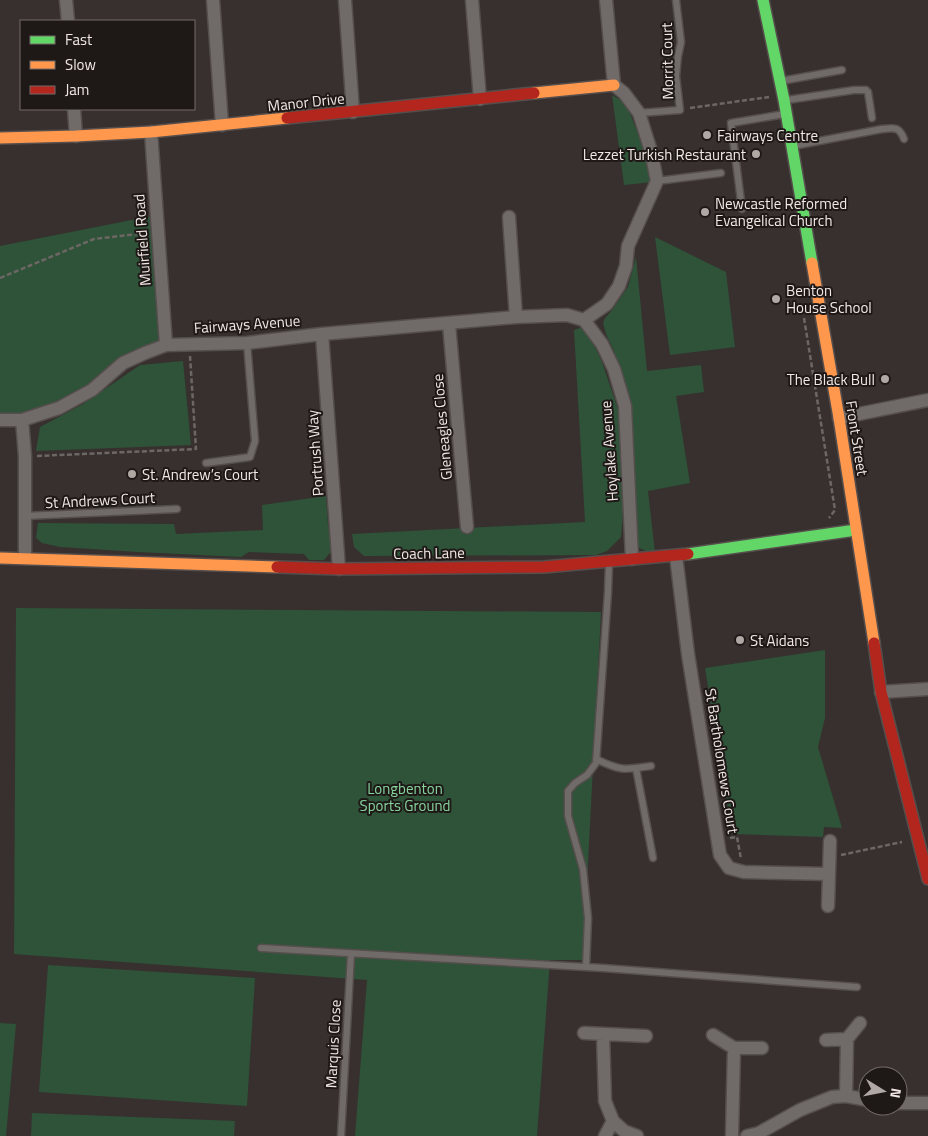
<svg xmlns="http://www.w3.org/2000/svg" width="928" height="1136" viewBox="0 0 928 1136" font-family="'Titillium Web',sans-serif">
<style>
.green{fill:#2e5339}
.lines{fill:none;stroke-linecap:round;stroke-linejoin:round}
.lane-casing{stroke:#554e4c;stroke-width:9}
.street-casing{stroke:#554e4c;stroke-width:15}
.fast-casing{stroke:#554e4c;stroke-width:14}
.slow-casing{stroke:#554e4c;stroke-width:14}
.jam-casing{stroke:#554e4c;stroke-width:14}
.path{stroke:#6c6765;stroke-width:2.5;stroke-dasharray:5 2.5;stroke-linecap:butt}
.lane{stroke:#706b69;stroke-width:6}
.street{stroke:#706b69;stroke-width:12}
.fast{stroke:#63d668;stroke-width:11}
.slow{stroke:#ff974d;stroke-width:11}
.jam{stroke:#b3261e;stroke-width:11}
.poi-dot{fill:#b0a8a5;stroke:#1e1816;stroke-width:2}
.labels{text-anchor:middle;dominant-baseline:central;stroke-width:4;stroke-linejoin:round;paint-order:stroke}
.street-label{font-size:15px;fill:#f1e8e5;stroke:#1e1816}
.poi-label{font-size:15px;fill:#f1e8e5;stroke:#1e1816;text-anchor:start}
.park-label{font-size:15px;fill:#86d49e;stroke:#1e1816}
</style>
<rect width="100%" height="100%" fill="#37302e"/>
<!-- green -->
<path class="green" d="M612,95L626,103C636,129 647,154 653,182L624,185Z
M157,215L166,345L145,353L59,408L0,420V246Z
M655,237L726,272L735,347L670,355Z
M636,257L647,371L701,365L704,392L676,396L690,483L648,491L655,553C637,549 636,548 633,530V442L628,392L613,349L606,334L603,323L605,318L612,310L628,287Z
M583,327L590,336L602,362L618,409L624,502L621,537L607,551L596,555L364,556L354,547L352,534L585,522L574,330Z
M183,361L191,445L36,451L40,427L83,404L140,365Z
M326,496L328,525L333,532L334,548L324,560H309L304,554L249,552L241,557L138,552L60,547L42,543L36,538L38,523L174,524L176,534L263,530L262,505Z
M16,608L601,612L583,960H550L537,1136H355L367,980L14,954Z
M825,650V718L818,747L842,828L824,827L823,837L732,834L705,668Z
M48,965L255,978L247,1106L39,1092Z
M0,1023L16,1024L6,1136H0Z
M32,1113L235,1121L234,1136H31Z"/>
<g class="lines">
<!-- lane casing -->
<g class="lane-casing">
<path id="lane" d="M781,81L842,70
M787,100L854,90H866L868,92L872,118
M639,113L680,110L676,76L678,56L681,42L676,0
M793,146L882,129C894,128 899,126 904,139
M657,181L721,173
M742,209L731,123L785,114
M206,463L250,457L255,441L247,343
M24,516L177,509
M596,759C620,771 625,770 651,766
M636,768L653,858
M261,948L603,968L857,987
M586,967L588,918L583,869L568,816V791L575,783L587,775L596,763L608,592L609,563
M341,1136L351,954"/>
</g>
<!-- street casing -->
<g class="street-casing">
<path id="street" d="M66,0L68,21
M213,0L222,125
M345,0L353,112
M472,0L480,99
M606,0L614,85L624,93L639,113L651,151L657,181L628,246L626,266L619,286L607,304L584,320L602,344L614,369L625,406L632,559
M74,109L76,136
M151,132L166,345
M509,217L516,317
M449,324L467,527
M322,334L339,569
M839,418L928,400
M0,420H22L59,408L92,390L123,363L145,353L166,345L247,343L322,334L516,317L567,315L584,320
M22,420L25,456V558
M676,556L688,654L720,855L729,868L744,872L829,874
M881,692L928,689
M828,906L830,841
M584,1033L646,1036
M603,1034L605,1101L613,1121L624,1131L637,1136
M713,1035L734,1048H762
M826,1040L847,1039L860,1023
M846,1096L847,1039
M898,1103H928
M605,1136L613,1121
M732,1136L734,1048
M747,1136L759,1133L800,1110L832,1097L846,1096L868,1100"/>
</g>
<!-- fast casing -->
<g class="fast-casing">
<path id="fast" d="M763,0L784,100L812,263
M688,554L856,530"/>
</g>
<!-- slow casing -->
<g class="slow-casing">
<path id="slow" d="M534,93L614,85
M0,138L76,136L151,132L287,118
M812,263L839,418L874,643
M0,558L277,567"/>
</g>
<!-- jam casing -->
<g class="jam-casing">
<path id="jam" d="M287,118L534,93
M277,567L339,569L544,567L688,554
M874,643L881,692L928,879"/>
</g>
<!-- path -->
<path class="path" d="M690,108L769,97
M0,278L94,239L146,233
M804,318L835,510L829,518
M37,456L196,449L190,356
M730,838L737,837L741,859
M841,855L902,842"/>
<!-- lane -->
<use href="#lane" class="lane"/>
<!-- street -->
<use href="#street" class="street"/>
<!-- fast -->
<use href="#fast" class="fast"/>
<!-- slow -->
<use href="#slow" class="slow"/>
<!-- jam -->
<use href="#jam" class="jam"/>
</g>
<!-- markers -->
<g class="poi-dot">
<circle cx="707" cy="135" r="5"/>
<circle cx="756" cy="154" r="5"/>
<circle cx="705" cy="212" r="5"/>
<circle cx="776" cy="299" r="5"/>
<circle cx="885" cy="379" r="5"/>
<circle cx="132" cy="474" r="5"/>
<circle cx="740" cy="640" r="5"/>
</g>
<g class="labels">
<!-- street labels -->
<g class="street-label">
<text transform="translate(667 61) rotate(-91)">Morrit Court</text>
<text transform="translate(306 102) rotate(-6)">Manor Drive</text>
<text transform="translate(142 240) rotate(-94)">Muirfield Road</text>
<text transform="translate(247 324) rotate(-4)">Fairways Avenue</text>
<text transform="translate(442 427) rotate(-95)">Gleneagles Close</text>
<text transform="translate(857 438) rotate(81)">Front Street</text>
<text transform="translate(609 451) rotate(-94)">Hoylake Avenue</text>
<text transform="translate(315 453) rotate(-94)">Portrush Way</text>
<text transform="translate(100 500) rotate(-3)">St Andrews Court</text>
<text transform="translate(429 553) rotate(-1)">Coach Lane</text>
<text transform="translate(722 761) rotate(81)">St Bartholomews Court</text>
<text transform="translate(333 1044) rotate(-87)">Marquis Close</text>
</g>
<!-- poi labels -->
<g class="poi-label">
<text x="717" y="135">Fairways Centre</text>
<text x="746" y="154" text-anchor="end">Lezzet Turkish Restaurant</text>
<text x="715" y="203">Newcastle Reformed<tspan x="715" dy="17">Evangelical Church</tspan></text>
<text x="786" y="290">Benton<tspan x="786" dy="17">House School</tspan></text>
<text x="875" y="379" text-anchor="end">The Black Bull</text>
<text x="142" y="474">St. Andrew’s Court</text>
<text x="750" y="640">St Aidans</text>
</g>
<!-- park labels -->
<g class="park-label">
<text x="405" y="788">Longbenton<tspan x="405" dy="17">Sports Ground</tspan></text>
</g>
</g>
<!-- legend -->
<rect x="20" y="20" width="175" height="90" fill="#1e1816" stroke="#726b69"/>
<rect x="30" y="36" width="25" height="8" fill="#63d668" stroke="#726b69"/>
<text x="65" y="45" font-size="15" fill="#f1e8e5">Fast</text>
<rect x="30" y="61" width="25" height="8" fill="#ff974d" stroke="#726b69"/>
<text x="65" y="70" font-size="15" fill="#f1e8e5">Slow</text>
<rect x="30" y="86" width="25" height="8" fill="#b3261e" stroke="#726b69"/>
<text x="65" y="95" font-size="15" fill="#f1e8e5">Jam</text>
<!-- north arrow -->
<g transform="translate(883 1091) rotate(100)"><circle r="24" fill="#1e1816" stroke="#726b69"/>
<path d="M0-4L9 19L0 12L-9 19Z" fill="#b0a8a5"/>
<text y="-8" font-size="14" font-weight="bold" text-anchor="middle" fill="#f1e8e5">N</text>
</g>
</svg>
